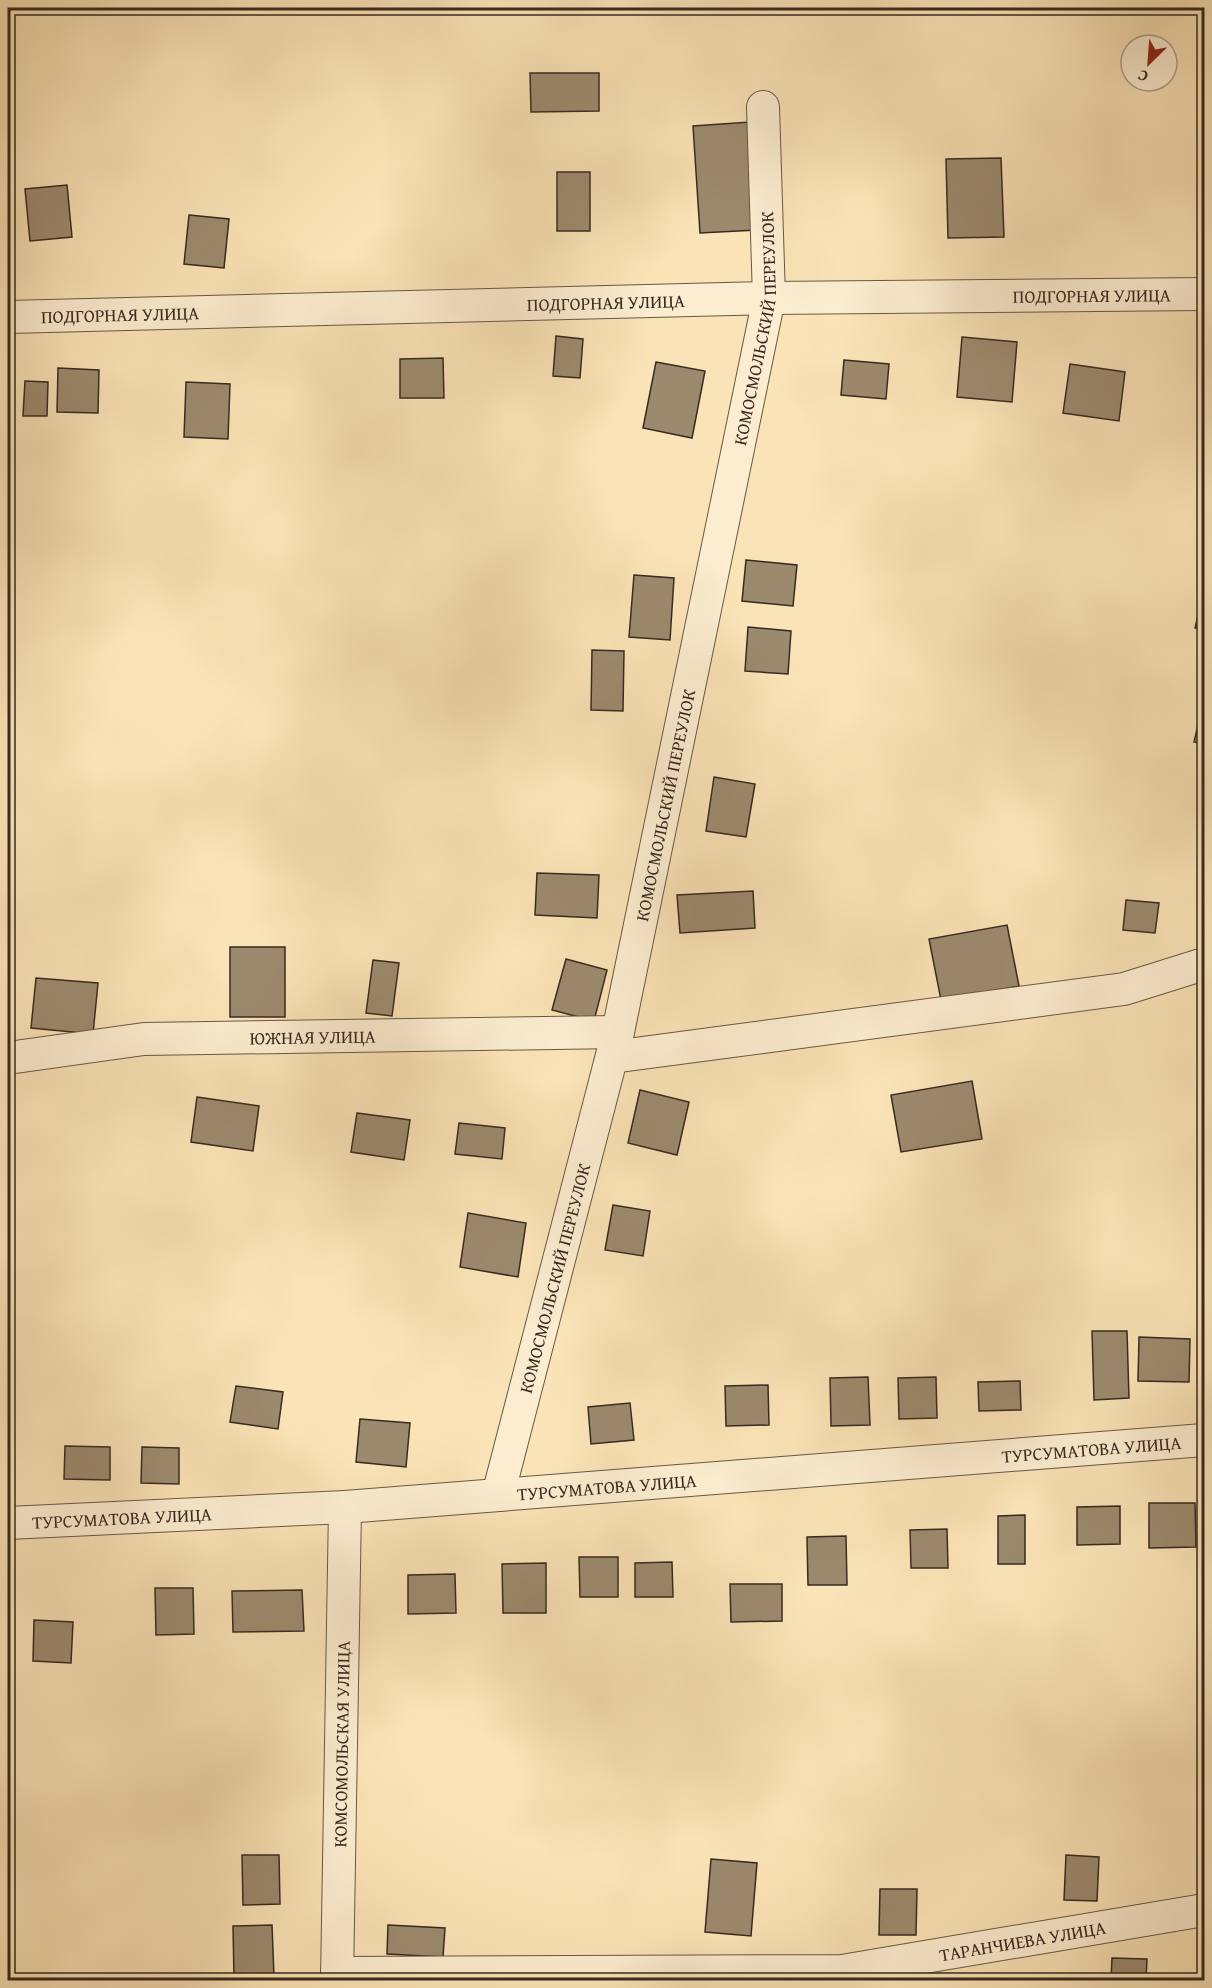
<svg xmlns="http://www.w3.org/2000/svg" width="1212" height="1988" viewBox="0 0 1212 1988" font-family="'Gentium Book Plus',serif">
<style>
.building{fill:#9c8a6e;stroke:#372a21;stroke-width:1.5}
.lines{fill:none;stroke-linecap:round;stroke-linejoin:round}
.minor-casing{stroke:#685846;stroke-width:34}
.minor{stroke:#fcedd0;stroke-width:32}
.labels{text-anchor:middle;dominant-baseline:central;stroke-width:4.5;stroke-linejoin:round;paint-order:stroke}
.street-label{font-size:18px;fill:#372a21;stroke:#fcedd0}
</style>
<rect width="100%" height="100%" fill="#fae3b6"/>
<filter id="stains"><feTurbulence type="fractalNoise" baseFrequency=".00333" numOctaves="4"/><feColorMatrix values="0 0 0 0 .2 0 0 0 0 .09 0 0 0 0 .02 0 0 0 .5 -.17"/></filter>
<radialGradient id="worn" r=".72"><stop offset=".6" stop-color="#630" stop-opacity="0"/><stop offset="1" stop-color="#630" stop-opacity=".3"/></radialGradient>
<!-- building -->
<path class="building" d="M530,73H599V111L531,112Z
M750,122L757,230L700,233L693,126Z
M1001,158L1004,237L948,238L946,159Z
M557,172H590V231H557Z
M67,185L72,237L30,241L25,189Z
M189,215L229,219L224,268L184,264Z
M556,336L583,339L580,378L553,376Z
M962,337L1017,342L1012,402L957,397Z
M443,358L444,398H400V359Z
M844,360L889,364L886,399L841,395Z
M656,362L705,371L692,438L643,428Z
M1070,364L1125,372L1119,421L1063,413Z
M58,368L99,370L98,413L57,412Z
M25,381L48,382L47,416H23Z
M186,382L230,384L228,439L184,437Z
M746,560L797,565L793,606L742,601Z
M634,575L674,578L670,640L629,637Z
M1204,591V630L1195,628Z
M748,627L791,631L788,674L745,671Z
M592,650L624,651L623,711L591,710Z
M1203,703H1204V744L1194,742Z
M714,777L755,784L746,837L706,831Z
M537,873L599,875L597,918L535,915Z
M753,891L755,928L680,933L677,895Z
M1126,900L1159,903L1155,933L1123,930Z
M1007,925L1019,986L941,1000L929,939Z
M230,947H285V1017H230Z
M566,959L607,970L594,1021L552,1010Z
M373,960L399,963L392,1016L366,1013Z
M36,978L98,983L93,1034L31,1028Z
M972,1081L982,1139L901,1152L891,1095Z
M640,1090L689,1102L677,1155L628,1143Z
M197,1097L259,1106L253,1151L191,1142Z
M357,1113L410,1120L404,1160L351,1152Z
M459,1123L505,1128L502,1159L455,1154Z
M613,1205L650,1211L643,1256L605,1250Z
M468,1213L526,1223L518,1277L460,1267Z
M1092,1331H1127L1129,1398L1094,1400Z
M1139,1337L1190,1339L1189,1382L1138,1381Z
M868,1377L870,1425L831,1426L830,1378Z
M936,1377L937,1418L899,1419L898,1378Z
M1020,1381L1021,1410L979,1411L978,1382Z
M768,1385L769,1425L726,1426L725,1386Z
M236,1386L283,1392L278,1429L230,1422Z
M630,1403L634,1440L591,1444L588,1407Z
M360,1419L410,1423L406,1467L356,1462Z
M65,1446L110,1447V1480L64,1479Z
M142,1447L179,1448V1484L141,1483Z
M8,1450H14L13,1499L8,1498Z
M1149,1503H1195L1196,1547L1149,1548Z
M1120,1506V1544L1077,1545V1507Z
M1025,1515V1564H998V1516Z
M947,1529L948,1568H911L910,1530Z
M846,1536L847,1585H808L807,1537Z
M579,1557H618V1597H580Z
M672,1562L673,1597H635V1563Z
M546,1563V1613H503L502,1564Z
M455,1574L456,1613L408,1614V1575Z
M730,1584H782V1621L731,1622Z
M155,1588H193L194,1634L156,1635Z
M302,1590L304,1631L233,1632L232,1591Z
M34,1620L73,1622L71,1663L33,1661Z
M242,1855H279L280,1904L243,1905Z
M1066,1855L1099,1857L1097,1901L1064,1900Z
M711,1859L757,1863L751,1936L705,1932Z
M880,1889H917L916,1935H879Z
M272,1925L274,1976L234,1977L233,1926Z
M388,1925L445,1928L443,1957L387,1954Z
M1112,1958L1147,1959L1146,1980H1111Z"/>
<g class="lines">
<!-- minor casing -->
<g class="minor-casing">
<g id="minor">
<path id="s1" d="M8,317L769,298L1204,294"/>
<path d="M612,1057L1124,989L1204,964"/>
<path id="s2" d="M8,1058L144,1039L618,1032"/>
<path id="s3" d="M498,1495L618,1032L769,298L763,107"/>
<path id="s4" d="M8,1523L345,1507L1204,1440"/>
<path id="s5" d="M337,1973L842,1971L1204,1910"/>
<path id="s6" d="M337,1980L345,1507"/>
</g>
</g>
<!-- minor -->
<use href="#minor" class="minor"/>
</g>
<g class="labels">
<!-- street labels -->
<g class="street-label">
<text stroke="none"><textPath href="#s1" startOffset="1084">ПОДГОРНАЯ УЛИЦА</textPath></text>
<text stroke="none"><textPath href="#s1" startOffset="598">ПОДГОРНАЯ УЛИЦА</textPath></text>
<text stroke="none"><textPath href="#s1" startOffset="112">ПОДГОРНАЯ УЛИЦА</textPath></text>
<text stroke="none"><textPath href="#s3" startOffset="1196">КОМОСМОЛЬСКИЙ ПЕРЕУЛОК</textPath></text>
<text stroke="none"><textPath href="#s3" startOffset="710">КОМОСМОЛЬСКИЙ ПЕРЕУЛОК</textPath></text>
<text stroke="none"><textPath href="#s2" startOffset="306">ЮЖНАЯ УЛИЦА</textPath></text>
<text stroke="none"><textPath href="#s3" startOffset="224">КОМОСМОЛЬСКИЙ ПЕРЕУЛОК</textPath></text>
<text stroke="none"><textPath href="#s4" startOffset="1086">ТУРСУМАТОВА УЛИЦА</textPath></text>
<text stroke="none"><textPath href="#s4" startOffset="600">ТУРСУМАТОВА УЛИЦА</textPath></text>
<text stroke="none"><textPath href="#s4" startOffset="114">ТУРСУМАТОВА УЛИЦА</textPath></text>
<text stroke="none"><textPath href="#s6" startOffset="236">КОМСОМОЛЬСКАЯ УЛИЦА</textPath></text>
<text stroke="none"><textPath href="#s5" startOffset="688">ТАРАНЧИЕВА УЛИЦА</textPath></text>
</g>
</g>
<!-- margin -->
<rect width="1212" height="1988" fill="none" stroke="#fae3b6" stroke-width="30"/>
<rect x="9" y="9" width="1194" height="1970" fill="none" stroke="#372a21" stroke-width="3"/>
<rect x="15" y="15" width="1182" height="1958" fill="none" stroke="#372a21" stroke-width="1.5"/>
<!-- north arrow -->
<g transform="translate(1149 63) rotate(205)"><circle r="28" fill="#fcedd0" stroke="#ad9f8a" stroke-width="1.5"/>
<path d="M0-4.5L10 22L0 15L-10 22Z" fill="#8f2418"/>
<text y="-9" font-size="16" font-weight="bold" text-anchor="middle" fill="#372a21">С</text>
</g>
<rect width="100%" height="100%" filter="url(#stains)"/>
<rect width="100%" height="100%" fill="url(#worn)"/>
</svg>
